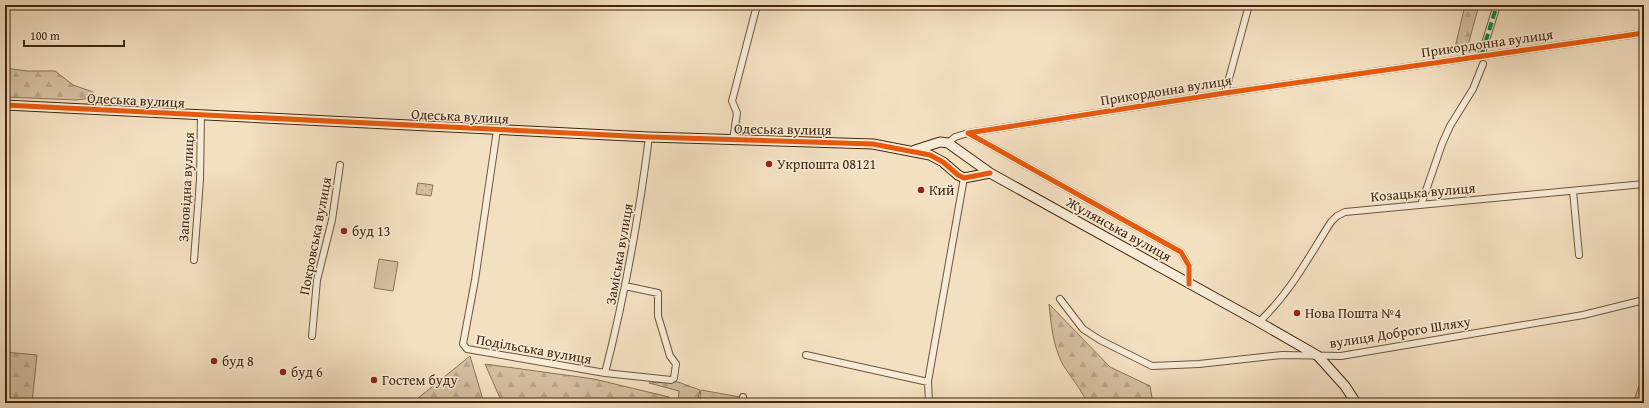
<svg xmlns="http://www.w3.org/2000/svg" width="1649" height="408" viewBox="0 0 1649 408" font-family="'Gentium Book Plus',serif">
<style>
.grass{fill:url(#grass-tufts);stroke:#8c7258}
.forest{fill:url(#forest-firs);stroke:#8c7258}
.wetland{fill:url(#wetland-marsh);stroke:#8c7258}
.park{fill:url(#park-dots);stroke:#8c7258}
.pitch{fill:#d5c0a2;stroke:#8c7258}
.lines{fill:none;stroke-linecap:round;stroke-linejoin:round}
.street-casing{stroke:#6f543a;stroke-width:8}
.secondary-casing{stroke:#43250d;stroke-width:11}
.street{stroke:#f7ebd7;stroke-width:6}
.secondary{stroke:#f7ebd7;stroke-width:9}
.quiet{stroke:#00873e;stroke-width:4;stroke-dasharray:8 4;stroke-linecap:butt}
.cycleway-casing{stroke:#f7ebd7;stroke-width:8}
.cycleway{stroke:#e8590c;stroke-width:5}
.poi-dot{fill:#8f2418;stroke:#f7ebd7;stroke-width:1.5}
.labels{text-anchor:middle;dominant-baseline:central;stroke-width:3;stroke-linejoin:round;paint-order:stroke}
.street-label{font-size:14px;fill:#43250d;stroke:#f7ebd7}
.poi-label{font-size:14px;fill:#43250d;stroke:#f7ebd7;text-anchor:start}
</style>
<defs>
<pattern id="grass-tufts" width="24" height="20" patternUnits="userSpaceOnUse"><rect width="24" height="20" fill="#d5c0a2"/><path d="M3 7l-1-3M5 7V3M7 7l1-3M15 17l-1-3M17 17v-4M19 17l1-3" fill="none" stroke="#b8a58a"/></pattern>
<pattern id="forest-firs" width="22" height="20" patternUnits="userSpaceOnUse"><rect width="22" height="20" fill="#d5c0a2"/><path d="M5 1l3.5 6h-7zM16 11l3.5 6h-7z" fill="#b8a58a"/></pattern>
<pattern id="wetland-marsh" width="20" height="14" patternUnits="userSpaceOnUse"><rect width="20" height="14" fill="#d5c0a2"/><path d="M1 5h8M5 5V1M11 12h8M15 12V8" fill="none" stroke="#b8a58a"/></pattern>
<pattern id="park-dots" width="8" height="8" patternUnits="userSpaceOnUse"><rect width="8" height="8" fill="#d5c0a2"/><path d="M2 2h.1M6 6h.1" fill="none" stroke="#b8a58a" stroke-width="1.8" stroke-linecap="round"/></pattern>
</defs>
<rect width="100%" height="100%" fill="#f3e0c1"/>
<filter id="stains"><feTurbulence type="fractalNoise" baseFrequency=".005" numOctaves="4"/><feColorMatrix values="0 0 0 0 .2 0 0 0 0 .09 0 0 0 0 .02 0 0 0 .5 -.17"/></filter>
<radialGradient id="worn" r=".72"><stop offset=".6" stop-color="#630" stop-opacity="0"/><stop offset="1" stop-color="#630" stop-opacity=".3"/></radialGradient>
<!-- grass -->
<path class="grass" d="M701,390L740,397L739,403H699Z"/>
<!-- forest -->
<path class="forest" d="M1465,5H1479L1467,49L1454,52Z
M5,68L27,71H55L73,85L93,92L92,98L76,100L5,97Z
M1049,304L1110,367L1150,386L1153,403H1087C1081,388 1070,377 1062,363C1053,345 1051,324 1049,304Z
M5,352L37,355L32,403H5Z
M470,356L484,403H407L417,399Z
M485,364L594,379L669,397L668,403H511L500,398Z
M678,382L700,390L697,403H678L679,391L649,383Z"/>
<!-- wetland -->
<path class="wetland" d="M1640,383L1644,384V403H1633Z"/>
<!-- park -->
<path class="park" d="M418,183L433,185L431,196L416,194Z"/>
<!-- pitch -->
<path class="pitch" d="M379,259L398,262L393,291L374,288Z"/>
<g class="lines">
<!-- street casing -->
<g class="street-casing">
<path id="street" d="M1482,53L1497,5
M1225,93L1249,5
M497,130L475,280L463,344L467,349L605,373L671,380L674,378L676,364L670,356L658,316V293L625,286
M733,140L737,113L732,101L757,5
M948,143L955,137L968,133
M1573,191L1579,255
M1421,205L1442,144L1450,126L1473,89L1483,64
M194,260L200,180L201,115
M1189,284V266L1181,252L968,133L1225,93L1644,33
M1060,299L1083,329L1100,340L1152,366L1199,364L1282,355L1341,356L1583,315L1644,300
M1259,322C1290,293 1308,258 1331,222L1337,216L1345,212L1644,184
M312,336L317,280L332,220L340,165
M806,355L928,382
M605,373C625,295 639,216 649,137
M742,403L743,397
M929,403L928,382L930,370L964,178"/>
</g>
<!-- secondary casing -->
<g class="secondary-casing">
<path id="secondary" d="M5,105L649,137L873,144L930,155L943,162L958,175L964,178L990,173
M915,150L940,142L948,143L990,173L1259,322L1318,356L1345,386L1356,403"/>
</g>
<!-- street -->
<use href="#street" class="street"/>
<!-- secondary -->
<use href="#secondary" class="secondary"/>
<!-- quiet -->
<path class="quiet" d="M1482,53L1497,5"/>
<!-- cycleway casing -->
<g class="cycleway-casing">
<path id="cycleway" d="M5,105L649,137L873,144L930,155L943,162L958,175L964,178L990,173
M1189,284V266L1181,252L968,133L1225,93L1644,33"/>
</g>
<!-- cycleway -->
<use href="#cycleway" class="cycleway"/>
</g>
<!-- markers -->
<g class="poi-dot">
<circle cx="769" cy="164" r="4"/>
<circle cx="921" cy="190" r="4"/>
<circle cx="344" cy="231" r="4"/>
<circle cx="1297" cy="313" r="4"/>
<circle cx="214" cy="361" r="4"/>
<circle cx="283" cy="372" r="4"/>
<circle cx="374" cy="380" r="4"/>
</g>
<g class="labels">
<!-- street labels -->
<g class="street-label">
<text transform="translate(1487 43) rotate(-8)">Прикордонна вулиця</text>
<text transform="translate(1166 90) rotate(-9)">Прикордонна вулиця</text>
<text transform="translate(136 100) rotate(3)">Одеська вулиця</text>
<text transform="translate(460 116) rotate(3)">Одеська вулиця</text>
<text transform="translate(783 129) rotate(1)">Одеська вулиця</text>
<text transform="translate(186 187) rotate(-87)">Заповідна вулиця</text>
<text transform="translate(1423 192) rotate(-5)">Козацька вулиця</text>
<text transform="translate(1119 229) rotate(29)">Жулянська вулиця</text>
<text transform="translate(315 236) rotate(-79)">Покровська вулиця</text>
<text transform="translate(619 254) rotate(-80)">Заміська вулиця</text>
<text transform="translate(1400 332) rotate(-9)">вулиця Доброго Шляху</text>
<text transform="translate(534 349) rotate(10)">Подільська вулиця</text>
</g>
<!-- poi labels -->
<g class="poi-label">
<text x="777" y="164">Укрпошта 08121</text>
<text x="929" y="190">Кий</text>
<text x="352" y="231">буд 13</text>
<text x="1305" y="313">Нова Пошта №4</text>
<text x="222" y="361">буд 8</text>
<text x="291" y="372">буд 6</text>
<text x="382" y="380">Гостем буду</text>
</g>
</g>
<!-- margin -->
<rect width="1649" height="408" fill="none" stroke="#f3e0c1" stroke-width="20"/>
<rect x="6" y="6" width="1637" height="396" fill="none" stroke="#43250d" stroke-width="2"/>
<rect x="10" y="10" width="1629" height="388" fill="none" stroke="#43250d"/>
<!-- scale -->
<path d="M24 40v6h100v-6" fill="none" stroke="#43250d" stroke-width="2"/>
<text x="30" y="40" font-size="12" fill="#43250d" stroke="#f7ebd7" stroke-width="3" paint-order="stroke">100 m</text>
<rect width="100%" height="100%" filter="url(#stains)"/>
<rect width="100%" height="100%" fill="url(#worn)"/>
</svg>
